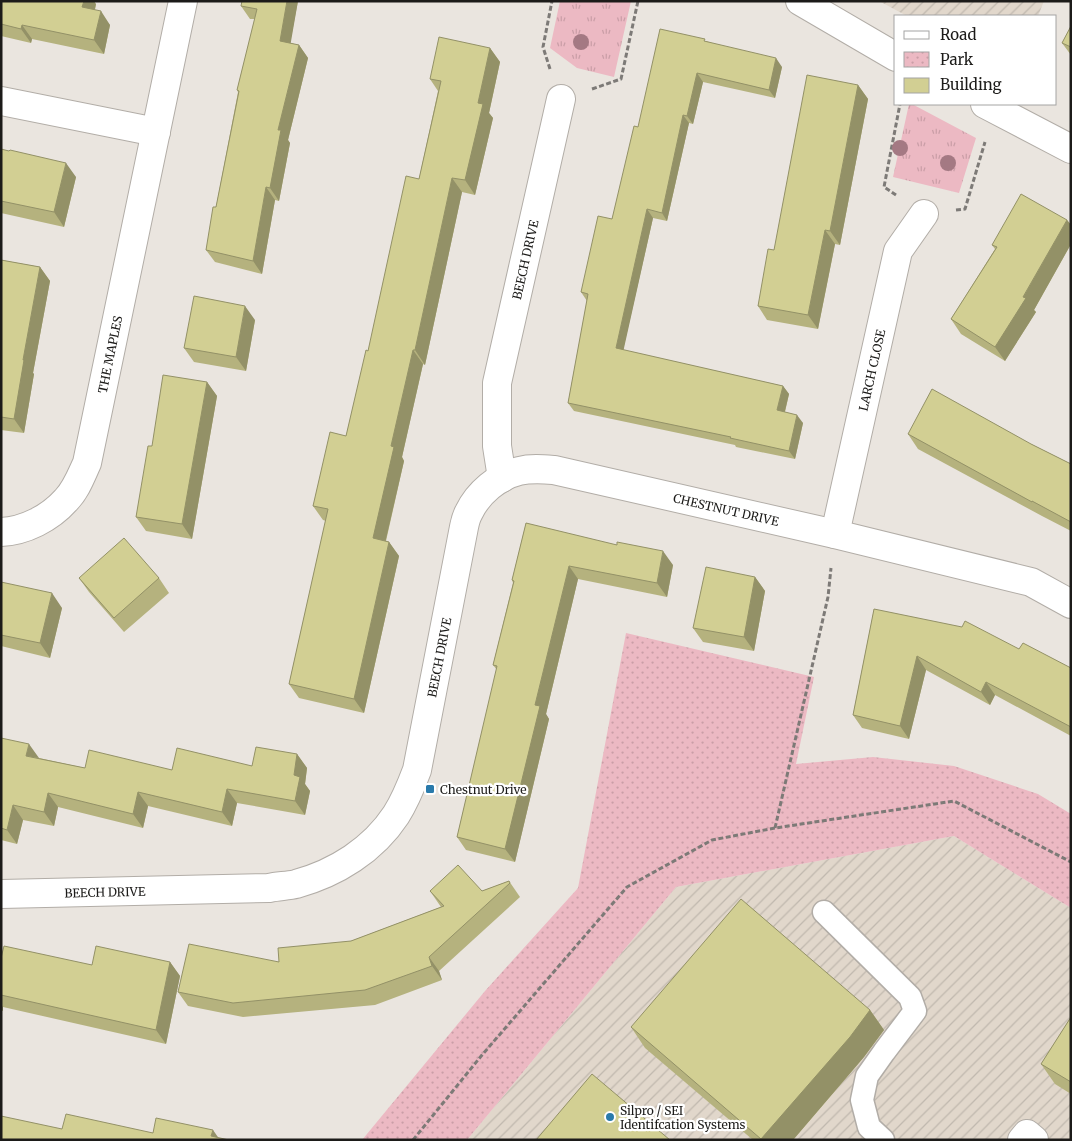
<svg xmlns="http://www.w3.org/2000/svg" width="1072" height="1141" viewBox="0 0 1072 1141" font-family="Merriweather,serif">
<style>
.industrial{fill:url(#industrial-furrows)}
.grass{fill:url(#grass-tufts)}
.park{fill:url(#park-dots)}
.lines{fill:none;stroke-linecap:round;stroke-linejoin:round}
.service-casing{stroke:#b2ada7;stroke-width:25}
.minor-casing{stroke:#b2ada7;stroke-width:30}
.tertiary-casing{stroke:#b2ada7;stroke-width:30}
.path{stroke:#7d7a77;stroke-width:3;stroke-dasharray:5 2.5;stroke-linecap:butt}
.service{stroke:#fff;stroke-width:22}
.minor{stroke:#fff;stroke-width:28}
.tertiary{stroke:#fff;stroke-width:28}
.tree{fill:#a47983}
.wall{fill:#b5b27e}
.shaded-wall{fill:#939167}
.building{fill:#d2cf93;stroke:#939167}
.poi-dot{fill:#297aab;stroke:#fff;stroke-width:2}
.labels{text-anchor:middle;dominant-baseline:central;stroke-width:4.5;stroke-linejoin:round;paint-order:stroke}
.street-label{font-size:12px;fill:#1c1b19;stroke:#fff}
.poi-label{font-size:12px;fill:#1c1b19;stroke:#fff;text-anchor:start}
</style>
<defs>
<pattern id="industrial-furrows" width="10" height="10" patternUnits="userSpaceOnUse" patternTransform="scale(1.25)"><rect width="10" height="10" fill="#e1d7cb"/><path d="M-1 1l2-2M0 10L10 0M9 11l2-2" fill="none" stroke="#c0b8ae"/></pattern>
<pattern id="grass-tufts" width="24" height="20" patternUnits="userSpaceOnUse" patternTransform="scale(1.25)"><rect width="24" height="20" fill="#ecb9c3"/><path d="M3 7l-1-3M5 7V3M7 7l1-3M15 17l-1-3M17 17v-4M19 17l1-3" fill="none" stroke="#ca9ea7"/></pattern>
<pattern id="park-dots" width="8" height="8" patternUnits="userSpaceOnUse" patternTransform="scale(1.25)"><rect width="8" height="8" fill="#ecb9c3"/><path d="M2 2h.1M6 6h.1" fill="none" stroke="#ca9ea7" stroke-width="1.8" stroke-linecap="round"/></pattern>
</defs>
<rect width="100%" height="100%" fill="#eae5df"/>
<!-- industrial -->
<path class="industrial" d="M879,1H1044L1038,16H907Z
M954,836L1071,908V1140H467L676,887Z"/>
<!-- grass -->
<path class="grass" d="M560,1H631L614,77L577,68L550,48Z
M909,104H912L976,138L959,193L893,177Z"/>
<!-- park -->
<path class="park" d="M626,633L814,677L796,764L873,757L954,766L1038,794L1071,814V908L954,836L676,887L467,1140H362L485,991L578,888Z"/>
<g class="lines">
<!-- service casing -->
<g class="service-casing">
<path id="service" d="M824,912L910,997L915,1011L884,1052L867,1076L862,1100L869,1127L883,1140"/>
</g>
<!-- minor casing -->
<g class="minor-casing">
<g id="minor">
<path d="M1,101L156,132"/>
<path id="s1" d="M502,478L497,446V383L561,99"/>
<path id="s2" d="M1,532C25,531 50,518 66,500C76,490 81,476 87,463L183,1"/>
<path id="s3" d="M835,534L898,251L924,214"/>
<path id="s4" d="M1,894L269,888C278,886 288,886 296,884C336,873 373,850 396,815C405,801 411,786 417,770L464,527C465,522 466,517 469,512C478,493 498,476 519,471C531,468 542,469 554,470L835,534L1031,582L1071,604"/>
<path d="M1022,1140L1027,1134L1034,1140"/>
</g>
</g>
<!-- tertiary casing -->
<g class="tertiary-casing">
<path id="tertiary" d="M800,1L896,57
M985,104L1071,149"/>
</g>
<!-- path -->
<path class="path" d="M550,69L543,47L552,1
M592,89L621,79L638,1
M896,195L884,187L900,104
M956,210L965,209L985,142
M775,828L828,597L831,568
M413,1140L482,1055L627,887L712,840L775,828L954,801L1071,862"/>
<!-- service -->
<use href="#service" class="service"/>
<!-- minor -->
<use href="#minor" class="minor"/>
<!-- tertiary -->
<use href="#tertiary" class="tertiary"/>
</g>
<!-- trees -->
<g class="tree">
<circle cx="581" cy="42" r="8"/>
<circle cx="900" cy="148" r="8"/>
<circle cx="948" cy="163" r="8"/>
</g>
<!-- wall -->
<path class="wall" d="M1,1L96,4L95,10L110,25L104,54L32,39L31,43L1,36Z
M298,1L290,43L299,45L308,58L288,140L290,143L279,201L275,200L262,274L215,262L206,250L216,207L238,92L237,90L255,19H250L241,6Z
M1071,26V55L1062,43Z
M706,41L782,67L775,98L703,82L693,124L689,123L667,221L653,218L623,350L783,386L789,394L785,412L803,423L795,459L736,447L735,445L574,411L568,403L587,301L581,292L612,219L638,127Z
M490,48L500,62L489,113L493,118L475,195L462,192L425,365L423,364L402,457L404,461L386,541L389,542L399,556L364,713L299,698L289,684L326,521L323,520L313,506L346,436L368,351L419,179L438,91L430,79Z
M858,85L868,99L840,245L835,244L818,329L767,320L758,306L774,250Z
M1,149L76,177L64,227L1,213Z
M1067,220L1071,225V244L1034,310L1036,312L1005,361L961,334L951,319L995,249L992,245Z
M1,260L40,267L50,281L33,373L34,374L24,433L1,430Z
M255,320L246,371L194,362L184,348Z
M207,382L217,396L192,539L146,531L136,517L152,446Z
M908,434L1031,444L1071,464V531L1042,516L918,449Z
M526,523L673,565L667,597L578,579L546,714L549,719L515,862L466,850L457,837L497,670L493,665L513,583L512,580Z
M755,577L765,591L754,651L703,642L693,628Z
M79,578H159L169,593L124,632L89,592Z
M1,582L62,608L50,658L1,646Z
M874,609L1019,649L1071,668V736L995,695L990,705L926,670L909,739L862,728L853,715Z
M1,738L39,758L85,768L172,770L252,766L297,754L307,768L305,784L310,791L305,815L237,803L232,826L148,806L143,828L58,807L54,826L23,820L17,844L1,840Z
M509,881L520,897L439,971L442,980L375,1005L243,1017L188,1006L178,992L351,941L441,907L430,891H482Z
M1,958L92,965L170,962L180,976L166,1044L3,1007V1011L1,1010Z
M870,1010L884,1030L864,1057L793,1140H753L645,1048L631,1027Z
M1071,1017V1094L1055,1084L1041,1064Z"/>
<!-- shaded-wall -->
<path class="shaded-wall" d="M84,1H94L96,4L92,21L82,7Z
M287,1H298L289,53L280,41Z
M101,11L110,25L104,54L94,40Z
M22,25L32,39L31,43L21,29Z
M299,45L308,58L288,140L290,143L279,201L270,188L278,130Z
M490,48L500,62L489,113L493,118L475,195L465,180L478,103Z
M776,58L782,67L775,98L769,90Z
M697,73L703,82L693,124L687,116Z
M858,85L868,99L840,245L830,231Z
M683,115L689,123L667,221L662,213Z
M66,163L76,177L64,227L54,212Z
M452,178L462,192L425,365L415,350Z
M266,187L275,200L262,274L253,261Z
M647,209L653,218L622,357L616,348Z
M1067,220L1071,225V244L1034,310L1036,312L1005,361L995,347Z
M825,230L835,244L818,329L808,315Z
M40,267L50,281L33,373L34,374L24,433L14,419L23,360Z
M245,306L255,320L246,371L236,357Z
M413,350L423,364L402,457L404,461L383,552L373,538L391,446Z
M207,382L217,396L192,539L182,524Z
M783,386L789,394L783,419L777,410Z
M797,415L803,423L795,459L789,451Z
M389,542L399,556L364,713L354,699Z
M663,551L673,565L667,597L657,583Z
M569,566L578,579L546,714L549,719L515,862L505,849L535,705Z
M755,577L765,591L754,651L744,637Z
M52,593L62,608L50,658L40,643Z
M917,656L926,670L909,739L900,726Z
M986,682L995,695L990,705L981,692Z
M29,744L39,758L26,756Z
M297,754L307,768L305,784L310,791L305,815L295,801L294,775Z
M227,789L237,803L232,826L222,812Z
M138,792L148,806L143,828L133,814Z
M48,793L58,807L54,826L44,812Z
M13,805L23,820L17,844L7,830Z
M429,957L439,971L442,980L432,966Z
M170,962L180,976L166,1044L156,1030Z
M1,1004L3,1007V1011L1,1009Z
M870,1010L884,1030L864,1057L793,1140H762L761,1139Z
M213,1130L220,1140L211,1136Z"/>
<!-- building -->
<path class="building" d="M1,1H84L82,7L101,11L94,40L22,25L21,29L1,24Z
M242,1H287L280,41L299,45L278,130H281L270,188L266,187L253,261L206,250L213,207H216L239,91L237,90L257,9L241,6Z
M1071,26V47L1062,43Z
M660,29L705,39L704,41L776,58L769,90L697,73L687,116L683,115L662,213L647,209L616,348L783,386L777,410L797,415L789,451L730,438L731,437L568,403L588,294L581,292L598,216L612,219L634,126L638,127Z
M439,37L490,48L478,103L483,104L465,180L452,178L415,350H413L391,446L394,447L373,538L389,542L354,699L289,684L328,509L313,506L330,432L346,436L366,350L368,351L406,176L419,179L441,81L430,79Z
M807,75L858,85L830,231L825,230L808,315L758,306L768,249L774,250Z
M1,149L9,151L10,150L66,163L54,212L1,201Z
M1021,194L1067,220L1023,297L1026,298L995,347L951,319L997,247L992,245Z
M1,260L40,267L23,360H24L14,419L1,417Z
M194,296L245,306L236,357L184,348Z
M163,375L207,382L182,524L136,517L148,446H152Z
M932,389L1031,444L1071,464V522L1032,501V502L908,434Z
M526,523L617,545V542L663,551L657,583L569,566L535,705L540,706L505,849L457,837L497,666L493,665L514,581L512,580Z
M124,538L159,578L114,618L79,578Z
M706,567L755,577L744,637L693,628Z
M1,582L52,593L40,643L1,635Z
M874,609L962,627L965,621L1019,649L1023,643L1071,668V727L986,682L981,692L917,656L900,726L853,715Z
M1,738L29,744L26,756L85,768L89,750L172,770L177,748L252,766L256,747L297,754L294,775L300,777L295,801L227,789L222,812L138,792L133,814L48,793L44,812L13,805L7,830L1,828Z
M458,865L482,891L509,881L510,883L429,957L432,966L365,990L233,1003L178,992L189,944L279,962L278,948L351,941L444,906L430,891Z
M741,899L870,1010L850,1037L761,1139L631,1027Z
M4,946L92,965L96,946L170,962L156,1030L1,995V958Z
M1071,1017V1082L1041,1064Z
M592,1074L670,1140H536Z
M66,1114L153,1133L156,1118L213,1130L211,1136L229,1140H1V1116L62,1129Z"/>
<!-- markers -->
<g class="poi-dot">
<rect x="425" y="784" width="10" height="10" rx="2.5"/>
<circle cx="610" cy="1117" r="5"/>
</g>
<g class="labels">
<!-- street labels -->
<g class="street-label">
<text stroke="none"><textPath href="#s1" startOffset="222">BEECH DRIVE</textPath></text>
<text stroke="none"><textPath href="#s2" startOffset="228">THE MAPLES</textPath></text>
<text stroke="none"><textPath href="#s3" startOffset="168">LARCH CLOSE</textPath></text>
<text stroke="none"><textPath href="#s4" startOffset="1011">CHESTNUT DRIVE</textPath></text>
<text stroke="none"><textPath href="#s4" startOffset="584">BEECH DRIVE</textPath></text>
<text stroke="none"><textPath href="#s4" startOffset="104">BEECH DRIVE</textPath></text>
</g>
<!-- poi labels -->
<g class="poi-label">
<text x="440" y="789">Chestnut Drive</text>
<text x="620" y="1110">Silpro / SEI<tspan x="620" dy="14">Identifcation Systems</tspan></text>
</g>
</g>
<!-- border -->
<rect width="1072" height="1141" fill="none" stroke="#1c1b19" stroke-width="5"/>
<!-- legend -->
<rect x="894" y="15" width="162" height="90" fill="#ffffff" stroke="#a4a4a3"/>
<rect x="904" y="31" width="25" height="8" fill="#ffffff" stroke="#a4a4a3"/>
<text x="940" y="40" font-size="15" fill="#1c1b19">Road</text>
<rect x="904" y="52" width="25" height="15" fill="url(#park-dots)" stroke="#a4a4a3"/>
<text x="940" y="65" font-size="15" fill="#1c1b19">Park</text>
<rect x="904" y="78" width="25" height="15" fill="#d2cf93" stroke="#a4a4a3"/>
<text x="940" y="90" font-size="15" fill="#1c1b19">Building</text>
</svg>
